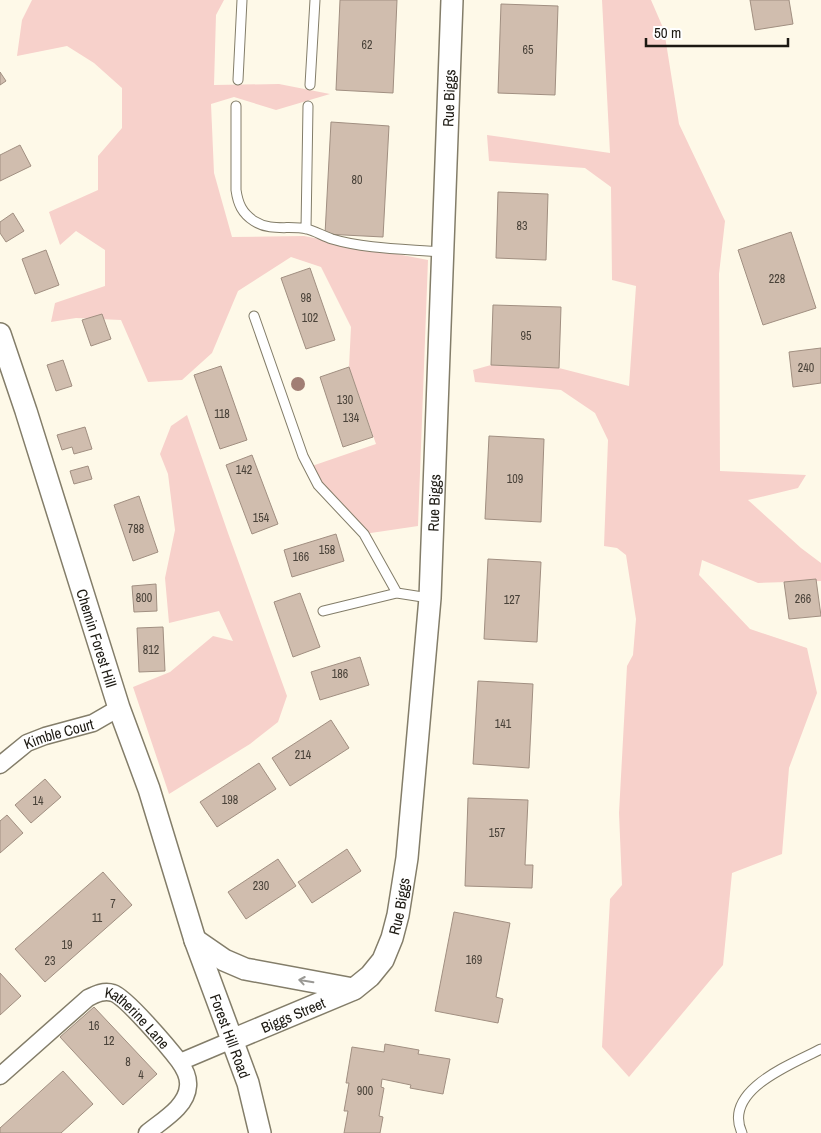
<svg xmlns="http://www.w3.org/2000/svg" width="821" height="1133" viewBox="0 0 821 1133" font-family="'Archivo Narrow',sans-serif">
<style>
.green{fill:#f7d1cb}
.building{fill:#d0bdae;stroke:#a18f81}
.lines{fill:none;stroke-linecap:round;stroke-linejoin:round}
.service-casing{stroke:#837d69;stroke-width:11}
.minor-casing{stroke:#837d69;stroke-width:19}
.tertiary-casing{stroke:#837d69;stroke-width:24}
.service{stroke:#fff;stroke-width:9}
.minor{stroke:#fff;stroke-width:16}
.tertiary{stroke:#fff;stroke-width:21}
.tree{fill:#a17e74}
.oneway{stroke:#999894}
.labels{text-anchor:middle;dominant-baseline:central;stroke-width:4;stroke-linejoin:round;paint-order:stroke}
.number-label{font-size:12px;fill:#494239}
.street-label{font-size:15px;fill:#1c1912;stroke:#fff}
</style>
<rect width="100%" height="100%" fill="#fef9e8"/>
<!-- green -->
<path class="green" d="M32,0H224L216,15L214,85L279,84L330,94L276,110L234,97L211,104L214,173L232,237L304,236L428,260L418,526L364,534L309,467L376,444L349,367L351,327L321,267L291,257L238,291L212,353L182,380L148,382L121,320L76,318L51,322L55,303L105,286V250L76,231L60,245L49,212L98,190V156L122,128V88L94,63L67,46L17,56L22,20Z
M602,0H651L664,30L679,124L725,221L719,274L720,471L806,475L798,488L748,500L801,548L821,563V581L758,583L702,560L699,575L750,629L807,648L817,693L789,768L782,854L732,873L723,965L629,1077L602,1047L610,899L622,885L619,813L627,666L633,655L636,619L626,555L617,548L604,546L608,440L595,413L561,390L475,382L473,370L491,365L559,368L629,386L636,286L612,280L611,187L585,168L489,161L487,135L610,153Z
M187,415L228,533L287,696L278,722L250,744L169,794L133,687L170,672L213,636L233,641L219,611L169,623L165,578L175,530L168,474L160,454L171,426Z"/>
<!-- building -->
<path class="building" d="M340,0H397L393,93L336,90Z
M750,0H789L793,24L755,30Z
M501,4L558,6L555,95L498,93Z
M0,72L6,81L0,85Z
M331,122L389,126L383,237L325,234Z
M20,145L31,166L0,181V155Z
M498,192L548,194L546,260L496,258Z
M13,213L24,231L6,242L0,233V222Z
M791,232L816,308L763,325L738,250Z
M46,250L59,285L35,294L22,259Z
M310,268L335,340L306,349L281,278Z
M493,305L561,307L559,368L491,365Z
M102,314L111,339L91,346L82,320Z
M821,348V383L793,387L789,352Z
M63,360L72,386L56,391L47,365Z
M221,366L247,440L220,449L194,375Z
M349,367L373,437L343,447L320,377Z
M85,427L92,449L74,454L72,447L62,450L57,435Z
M489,436L544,439L541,522L485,519Z
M252,455L278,524L252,534L226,465Z
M88,466L92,479L74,484L70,471Z
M139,496L158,552L133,561L114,505Z
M336,534L344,561L292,577L284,550Z
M488,559L541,562L537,642L484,639Z
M816,579L821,616L789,619L784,582Z
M156,584L157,611L134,612L132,586Z
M300,593L320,647L293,657L274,602Z
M163,627L165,671L139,672L137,628Z
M360,657L369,685L320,700L311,672Z
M478,681L533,684L529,768L473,764Z
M331,720L349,748L290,786L272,758Z
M259,763L276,789L217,827L200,802Z
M45,779L61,797L31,823L15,805Z
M468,798L528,800L525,865H533L532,888L465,886Z
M7,815L23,833L0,853V821Z
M347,849L361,871L312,903L298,882Z
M278,859L296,886L246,919L228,892Z
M103,872L132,905L45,982L15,949Z
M454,912L510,923L496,997L503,999L498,1023L435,1011Z
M0,973L21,996L0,1015Z
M94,1007L157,1074L123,1105L60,1037Z
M385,1044L419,1050L418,1054L450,1059L443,1094L410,1088L411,1085L382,1079L381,1087L384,1088L379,1116L383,1117L380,1133H344L348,1111H344L349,1083H346L352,1047L384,1052Z
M63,1071L93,1104L61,1133H0V1128Z"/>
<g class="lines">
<!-- service casing -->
<g class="service-casing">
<path id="service" d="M238,80L242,0
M310,85L315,0
M236,106V190C238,204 242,213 254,221C271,232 289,225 307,229C315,231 323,236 332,239C365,249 407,249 442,252
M306,229L308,106
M254,316L303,456L318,485L364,534L397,593L429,598
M323,611L397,593
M742,1133C722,1090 792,1064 821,1049"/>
</g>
<!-- minor casing -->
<g class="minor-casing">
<g id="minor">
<path id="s1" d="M0,765L27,743L45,736L93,723L119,708"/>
<path d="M180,1062L232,1040"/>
<path id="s2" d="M0,1076L88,998C96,994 104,990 113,993C126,997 169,1048 179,1061C184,1068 189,1077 188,1086C187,1107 161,1121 147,1133"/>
</g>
</g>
<!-- tertiary casing -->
<g class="tertiary-casing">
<g id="tertiary">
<path id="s3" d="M0,334L26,411L119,708L149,789L195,940L248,1083L260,1133"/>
<path d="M195,940L224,960L245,969L353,989"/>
<path id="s4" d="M232,1040L354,989L370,976L383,960L392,938L398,915L407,858L430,598L452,0"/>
</g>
</g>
<!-- service -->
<use href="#service" class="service"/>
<!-- minor -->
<use href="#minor" class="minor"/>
<!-- tertiary -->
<use href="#tertiary" class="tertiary"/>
</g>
<!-- trees -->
<circle class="tree" cx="298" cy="384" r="7"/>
<!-- one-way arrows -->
<defs><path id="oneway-shaft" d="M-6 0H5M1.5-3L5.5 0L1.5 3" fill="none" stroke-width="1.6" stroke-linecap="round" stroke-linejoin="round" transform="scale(1.25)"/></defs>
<use class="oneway" href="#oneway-shaft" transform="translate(306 981) rotate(-171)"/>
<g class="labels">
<!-- number labels -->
<g class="number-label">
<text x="367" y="45">62</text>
<text x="528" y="50">65</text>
<text x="357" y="180">80</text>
<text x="522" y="226">83</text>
<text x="777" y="279">228</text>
<text x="306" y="298">98</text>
<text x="310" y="318">102</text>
<text x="526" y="336">95</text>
<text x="806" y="368">240</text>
<text x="345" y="400">130</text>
<text x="222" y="414">118</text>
<text x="351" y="418">134</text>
<text x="244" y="470">142</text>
<text x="515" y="479">109</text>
<text x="261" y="518">154</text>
<text x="136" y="529">788</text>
<text x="327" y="550">158</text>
<text x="301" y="557">166</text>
<text x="144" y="598">800</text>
<text x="803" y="599">266</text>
<text x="512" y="600">127</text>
<text x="151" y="650">812</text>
<text x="340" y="674">186</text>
<text x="503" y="724">141</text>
<text x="303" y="755">214</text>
<text x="230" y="800">198</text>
<text x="38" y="801">14</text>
<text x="497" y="833">157</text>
<text x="261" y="886">230</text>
<text x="113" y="904">7</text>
<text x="97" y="918">11</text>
<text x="67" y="945">19</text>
<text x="474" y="960">169</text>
<text x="50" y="961">23</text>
<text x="94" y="1026">16</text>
<text x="109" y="1041">12</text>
<text x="128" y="1062">8</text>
<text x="141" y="1075">4</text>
<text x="365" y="1091">900</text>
</g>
<!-- street labels -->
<g class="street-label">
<text stroke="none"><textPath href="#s4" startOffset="1040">Rue Biggs</textPath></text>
<text stroke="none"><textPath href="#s4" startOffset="635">Rue Biggs</textPath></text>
<text stroke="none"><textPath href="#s3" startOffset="319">Chemin Forest Hill</textPath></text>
<text stroke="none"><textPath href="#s1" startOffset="68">Kimble Court</textPath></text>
<text stroke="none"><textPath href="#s4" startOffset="230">Rue Biggs</textPath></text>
<text stroke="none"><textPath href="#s4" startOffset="66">Biggs Street</textPath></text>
<text stroke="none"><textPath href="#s2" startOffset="178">Katherine Lane</textPath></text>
<text stroke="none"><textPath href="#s3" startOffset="739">Forest Hill Road</textPath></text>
</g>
</g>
<!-- scale -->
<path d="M646 38v8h142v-8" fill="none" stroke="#1c1912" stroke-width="2.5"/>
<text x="654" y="38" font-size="15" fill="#1c1912" stroke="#ffffff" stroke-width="4" paint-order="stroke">50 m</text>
</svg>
